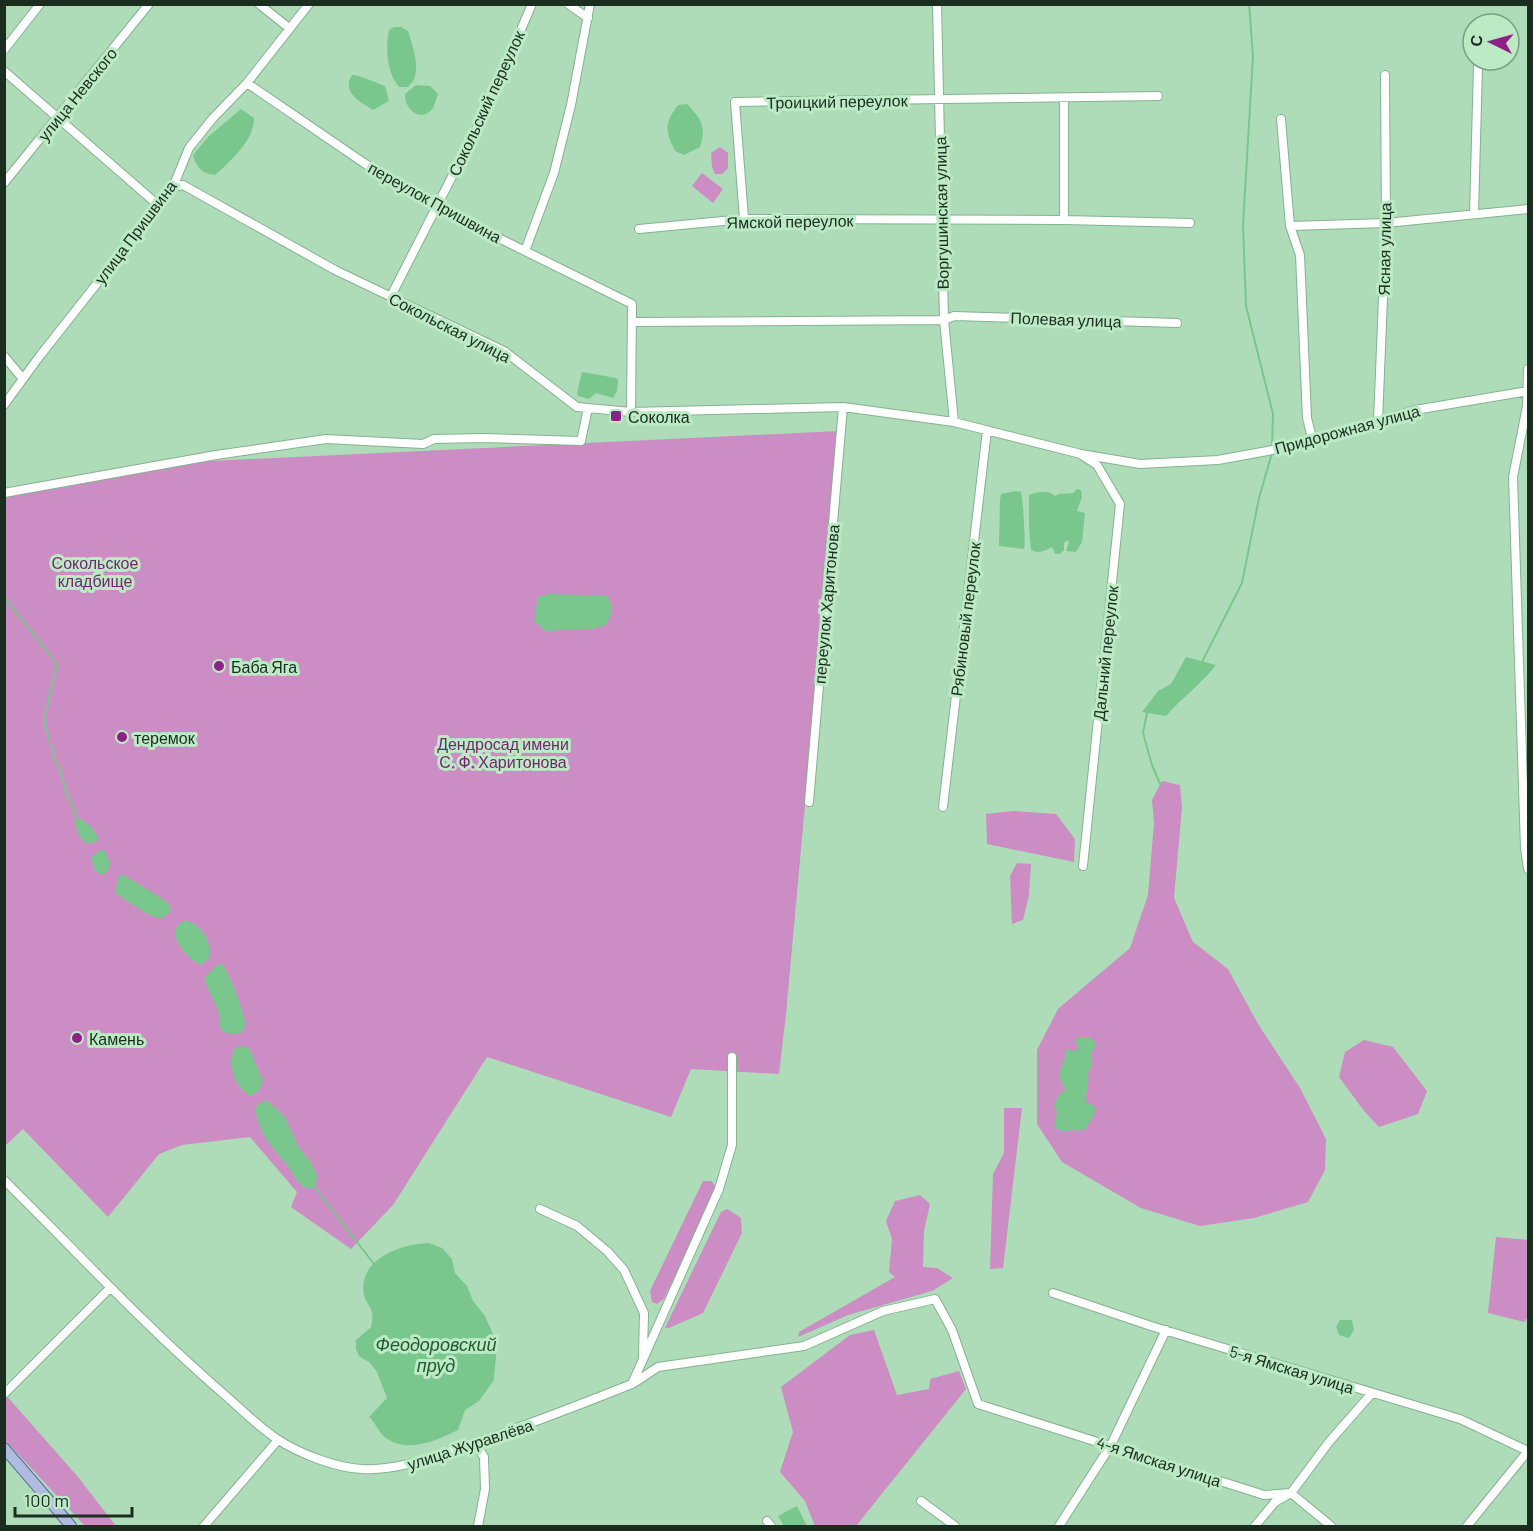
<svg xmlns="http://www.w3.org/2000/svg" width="1533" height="1531" viewBox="0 0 1533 1531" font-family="Barlow,sans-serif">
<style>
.green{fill:#cc8cc4}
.water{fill:#79c78d}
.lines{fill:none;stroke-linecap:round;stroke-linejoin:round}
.stream{stroke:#79c78d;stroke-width:2}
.minor-casing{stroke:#85b28f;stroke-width:10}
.major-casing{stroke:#596b91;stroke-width:12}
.minor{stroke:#fff;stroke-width:8}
.major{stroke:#b0bbe2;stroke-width:10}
.poi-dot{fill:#8d2185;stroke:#bbeac5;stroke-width:2}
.labels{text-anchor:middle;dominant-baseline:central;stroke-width:6;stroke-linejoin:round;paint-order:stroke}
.street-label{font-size:16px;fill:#1b2d1f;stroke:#bbeac5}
.poi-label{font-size:16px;fill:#1b2d1f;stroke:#bbeac5;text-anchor:start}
.park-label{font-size:16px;fill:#75266e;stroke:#bbeac5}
.water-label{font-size:18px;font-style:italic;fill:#215833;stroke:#bbeac5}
</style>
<rect width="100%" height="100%" fill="#aedcb8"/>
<!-- green -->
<path class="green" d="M720,147L728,153V168L722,174H715L712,167L711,153Z
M702,173L723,189L713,203L692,186Z
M839,431L786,1014L779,1074L691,1069L671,1117L487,1057L393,1205L351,1249L291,1207L297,1192L250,1137L182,1145L159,1154L108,1217L23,1129L5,1146L6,494L210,461Z
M1162,781L1180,785L1182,807L1174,898L1193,942L1228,969L1258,1024L1300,1088L1326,1139L1325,1170L1308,1202L1254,1218L1200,1226L1141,1208L1062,1162L1037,1124V1050L1058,1009L1130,948L1148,895L1154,823L1152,800Z
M1014,811L1056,814L1075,839L1074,862L987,844L986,814Z
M1017,863L1031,864L1029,895L1023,920L1012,924L1010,876Z
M1364,1040L1393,1047L1427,1091L1418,1114L1379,1127L1364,1111L1339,1077L1345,1052Z
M1004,1108H1022L1003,1268L990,1269L993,1174L1004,1153Z
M703,1181H712L716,1189L664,1299L657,1304L652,1302L650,1291Z
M920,1195L930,1204L924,1231L923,1267L937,1268L953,1278L932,1291L848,1315L798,1337L799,1332L895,1277L889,1272L892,1239L886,1221L895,1201Z
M727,1209L741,1218L742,1233L703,1313L669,1328H665L721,1212Z
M1496,1237L1528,1240V1319H1526L1525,1322L1488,1313Z
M874,1330L897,1395L929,1389L930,1379L959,1371L966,1389L856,1526H815L805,1501L780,1472L793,1432L781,1387L850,1335Z
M5,1394L78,1477L116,1526H85L5,1440Z"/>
<!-- water -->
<path class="water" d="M394,27H401L408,31C412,44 420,66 414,79C413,82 410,84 408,87H399C387,73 385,48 389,30Z
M352,75C360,75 376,83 385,86L389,101L373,110C360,102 341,92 352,75Z
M416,85L430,86L438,94C436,99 435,104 433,108C421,124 404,109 405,94Z
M687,104C701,119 707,126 700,147L684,155L675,151C665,130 664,124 678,105Z
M241,109L254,118C255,139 230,162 215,175C202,174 196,167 193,155L208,137Z
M582,372L616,378L618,380L617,391L613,398L596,393L589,399L578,396L577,393Z
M1077,489L1081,490L1082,497L1077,511L1085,513L1082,542L1076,552L1066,551L1069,542L1067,540L1064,543V550L1060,554H1055L1052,547C1044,551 1040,554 1031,550L1029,528V495C1038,492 1047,489 1055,496L1059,494L1073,493Z
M1016,491L1021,492C1023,501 1026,543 1024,549L999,546L1000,499L1001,494Z
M550,594L607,596C615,607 612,614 606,625L592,629L546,631L534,621L538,597Z
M1186,657L1216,665C1201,684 1182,698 1166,716L1142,712L1158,691L1171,684Z
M75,816C86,822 94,827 99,840L88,844C78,839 75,826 75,816Z
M102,849C110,857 114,869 102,875L95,871L91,857Z
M124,875L166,901L171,908L169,913L163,918L154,917L144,912L115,893L118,877Z
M183,921C200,920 213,943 209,958L201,965C187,959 163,933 183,921Z
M218,964L223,965C234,984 240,1003 246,1024L241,1033C234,1034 227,1035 222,1030C218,1026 220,1021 219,1016C217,1002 208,992 204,978Z
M1078,1037H1088L1095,1042V1048L1091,1052L1092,1067L1088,1072C1090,1082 1086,1090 1085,1101L1095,1107V1113L1085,1130L1061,1131L1054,1126L1057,1113L1054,1106L1058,1096L1066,1089C1051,1071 1067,1066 1066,1049L1072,1051L1078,1050L1076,1041Z
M243,1046L249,1048L263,1081L259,1091L250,1096C234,1085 228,1068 234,1049Z
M267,1100L285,1117L299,1148L311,1162L317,1176L315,1188C299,1192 295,1174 286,1164C269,1143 260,1136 255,1108L260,1103Z
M429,1243L442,1248L452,1259L455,1273L467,1286L473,1301L485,1316L497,1343L494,1380L479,1401L465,1410L458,1430C438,1440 407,1454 386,1438C378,1432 376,1423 369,1417L387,1398L377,1372L370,1363L359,1356L356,1349V1340L371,1327C372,1323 373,1317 372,1313C371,1306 365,1302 364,1295C357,1259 401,1244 429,1243Z
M1340,1320H1352L1354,1330L1349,1338L1339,1335L1336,1327Z
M797,1506L807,1526H784L778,1516Z"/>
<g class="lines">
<!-- stream -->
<path class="stream" d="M1249,4L1253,56L1243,225L1246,306L1273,414L1272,447
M4,597L57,664L44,720L49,740
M1202,662L1242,583L1259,498L1272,453
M1147,713L1143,733L1152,765L1160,784
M51,745L55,761L59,767L67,795L73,806L75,816
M315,1188L374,1264"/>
<!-- minor casing -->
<g class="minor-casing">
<path id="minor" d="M259,4L289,28
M568,4L588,18
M937,4L944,320L954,422
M4,50L40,4
M4,71L158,205
M247,83L364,163L436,207L632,304L631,412
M1281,119L1290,226L1300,255L1307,418L1313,442
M4,183L149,4
M173,187L183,185L335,270L504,351L577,407L631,412L843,407L954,422L1081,454L1140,464L1218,460L1305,444L1415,410L1528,391
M1474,213L1478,67
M744,219L735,102L1158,96
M1064,220V98
M1290,226L1386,223L1528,209
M639,229L744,219L1064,220L1190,223
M525,251L554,173L571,105L590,4
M391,296L489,104L532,4
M632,322L944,320L954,316L1177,323
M4,356L23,379
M1528,369L1527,406L1513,477L1525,848L1528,869
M4,405L39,357L173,187L189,148L213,118L247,83L309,4
M1378,422L1386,223L1385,75
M4,493L216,455L326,439L423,444L434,439L483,438L581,441L588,408
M809,802L843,407
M943,807L987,430
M1083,866L1120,504L1097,465L1083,456
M4,1180C75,1250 143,1324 218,1389C237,1405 256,1425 277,1439C298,1453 336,1468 362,1469C400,1471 435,1456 471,1444C526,1426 579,1405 632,1384L719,1189L732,1145V1057
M540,1209L577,1226L607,1251L624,1270L644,1313L643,1356
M1053,1293L1151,1326L1460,1419L1528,1451
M634,1383L658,1367L804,1346L883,1311L935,1299L952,1330L978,1404L1264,1495L1291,1493L1331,1526
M4,1394L110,1288
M475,1443L484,1457L485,1489L478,1526
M921,1501L955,1526
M767,1521L771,1526
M204,1526L278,1440
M1059,1526L1111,1445L1166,1330
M1255,1526L1275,1502L1291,1493L1329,1442L1372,1393
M1467,1526L1528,1451"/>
</g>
<!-- major casing -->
<g class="major-casing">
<path id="major" d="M4,1448L71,1526"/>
</g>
<!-- minor -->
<use href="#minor" class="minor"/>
<!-- major -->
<use href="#major" class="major"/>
</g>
<!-- markers -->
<g class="poi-dot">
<rect x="610" y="410" width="12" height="12" rx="3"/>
<circle cx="219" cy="666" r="6"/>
<circle cx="122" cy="737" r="6"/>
<circle cx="77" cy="1038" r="6"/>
</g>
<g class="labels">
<!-- street labels -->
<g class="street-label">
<text transform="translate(77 94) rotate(-51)">улица Невского</text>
<text transform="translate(837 101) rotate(-1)">Троицкий переулок</text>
<text transform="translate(486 103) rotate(-65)">Сокольский переулок</text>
<text transform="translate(435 202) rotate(29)">переулок Пришвина</text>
<text transform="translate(941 213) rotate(-91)">Воргушинская улица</text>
<text transform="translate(790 221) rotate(-1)">Ямской переулок</text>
<text transform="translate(135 232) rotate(-53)">улица Пришвина</text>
<text transform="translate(1384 249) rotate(-89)">Ясная улица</text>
<text transform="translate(1066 319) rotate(2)">Полевая улица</text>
<text transform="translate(450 327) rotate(27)">Сокольская улица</text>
<text transform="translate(1347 429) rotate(-15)">Придорожная улица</text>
<text transform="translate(826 604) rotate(-85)">переулок Харитонова</text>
<text transform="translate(965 619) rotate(-83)">Рябиновый переулок</text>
<text transform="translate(1105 653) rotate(-84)">Дальний переулок</text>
<text transform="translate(1292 1369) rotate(17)">5-я Ямская улица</text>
<text transform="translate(470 1444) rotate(-18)">улица Журавлёва</text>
<text transform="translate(1159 1461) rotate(18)">4-я Ямская улица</text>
</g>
<!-- poi labels -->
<g class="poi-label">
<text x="628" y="416">Соколка</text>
<text x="231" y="666">Баба Яга</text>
<text x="134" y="737">теремок</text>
<text x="89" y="1038">Камень</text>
</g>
<!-- park labels -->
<g class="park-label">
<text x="95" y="562">Сокольское<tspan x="95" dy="18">кладбище</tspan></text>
<text x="503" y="743">Дендросад имени<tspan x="503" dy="18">С. Ф. Харитонова</tspan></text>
</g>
<!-- water labels -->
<g class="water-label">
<text x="436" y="1344">Феодоровский<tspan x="436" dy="21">пруд</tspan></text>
</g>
</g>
<!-- border -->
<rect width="1533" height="1531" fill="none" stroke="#1b2d1f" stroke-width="12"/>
<!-- north arrow -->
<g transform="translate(1491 42) rotate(275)"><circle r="28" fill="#bbeac5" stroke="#7b9e83" stroke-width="1.5"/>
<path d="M0-4.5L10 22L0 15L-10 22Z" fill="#8d2185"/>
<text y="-9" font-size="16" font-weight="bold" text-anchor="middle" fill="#1b2d1f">С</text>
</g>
<!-- scale -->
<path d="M15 1507v9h117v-9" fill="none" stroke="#1b2d1f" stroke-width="3"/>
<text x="24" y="1507" font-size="18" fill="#1b2d1f" stroke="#bbeac5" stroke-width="4.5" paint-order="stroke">100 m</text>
</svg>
